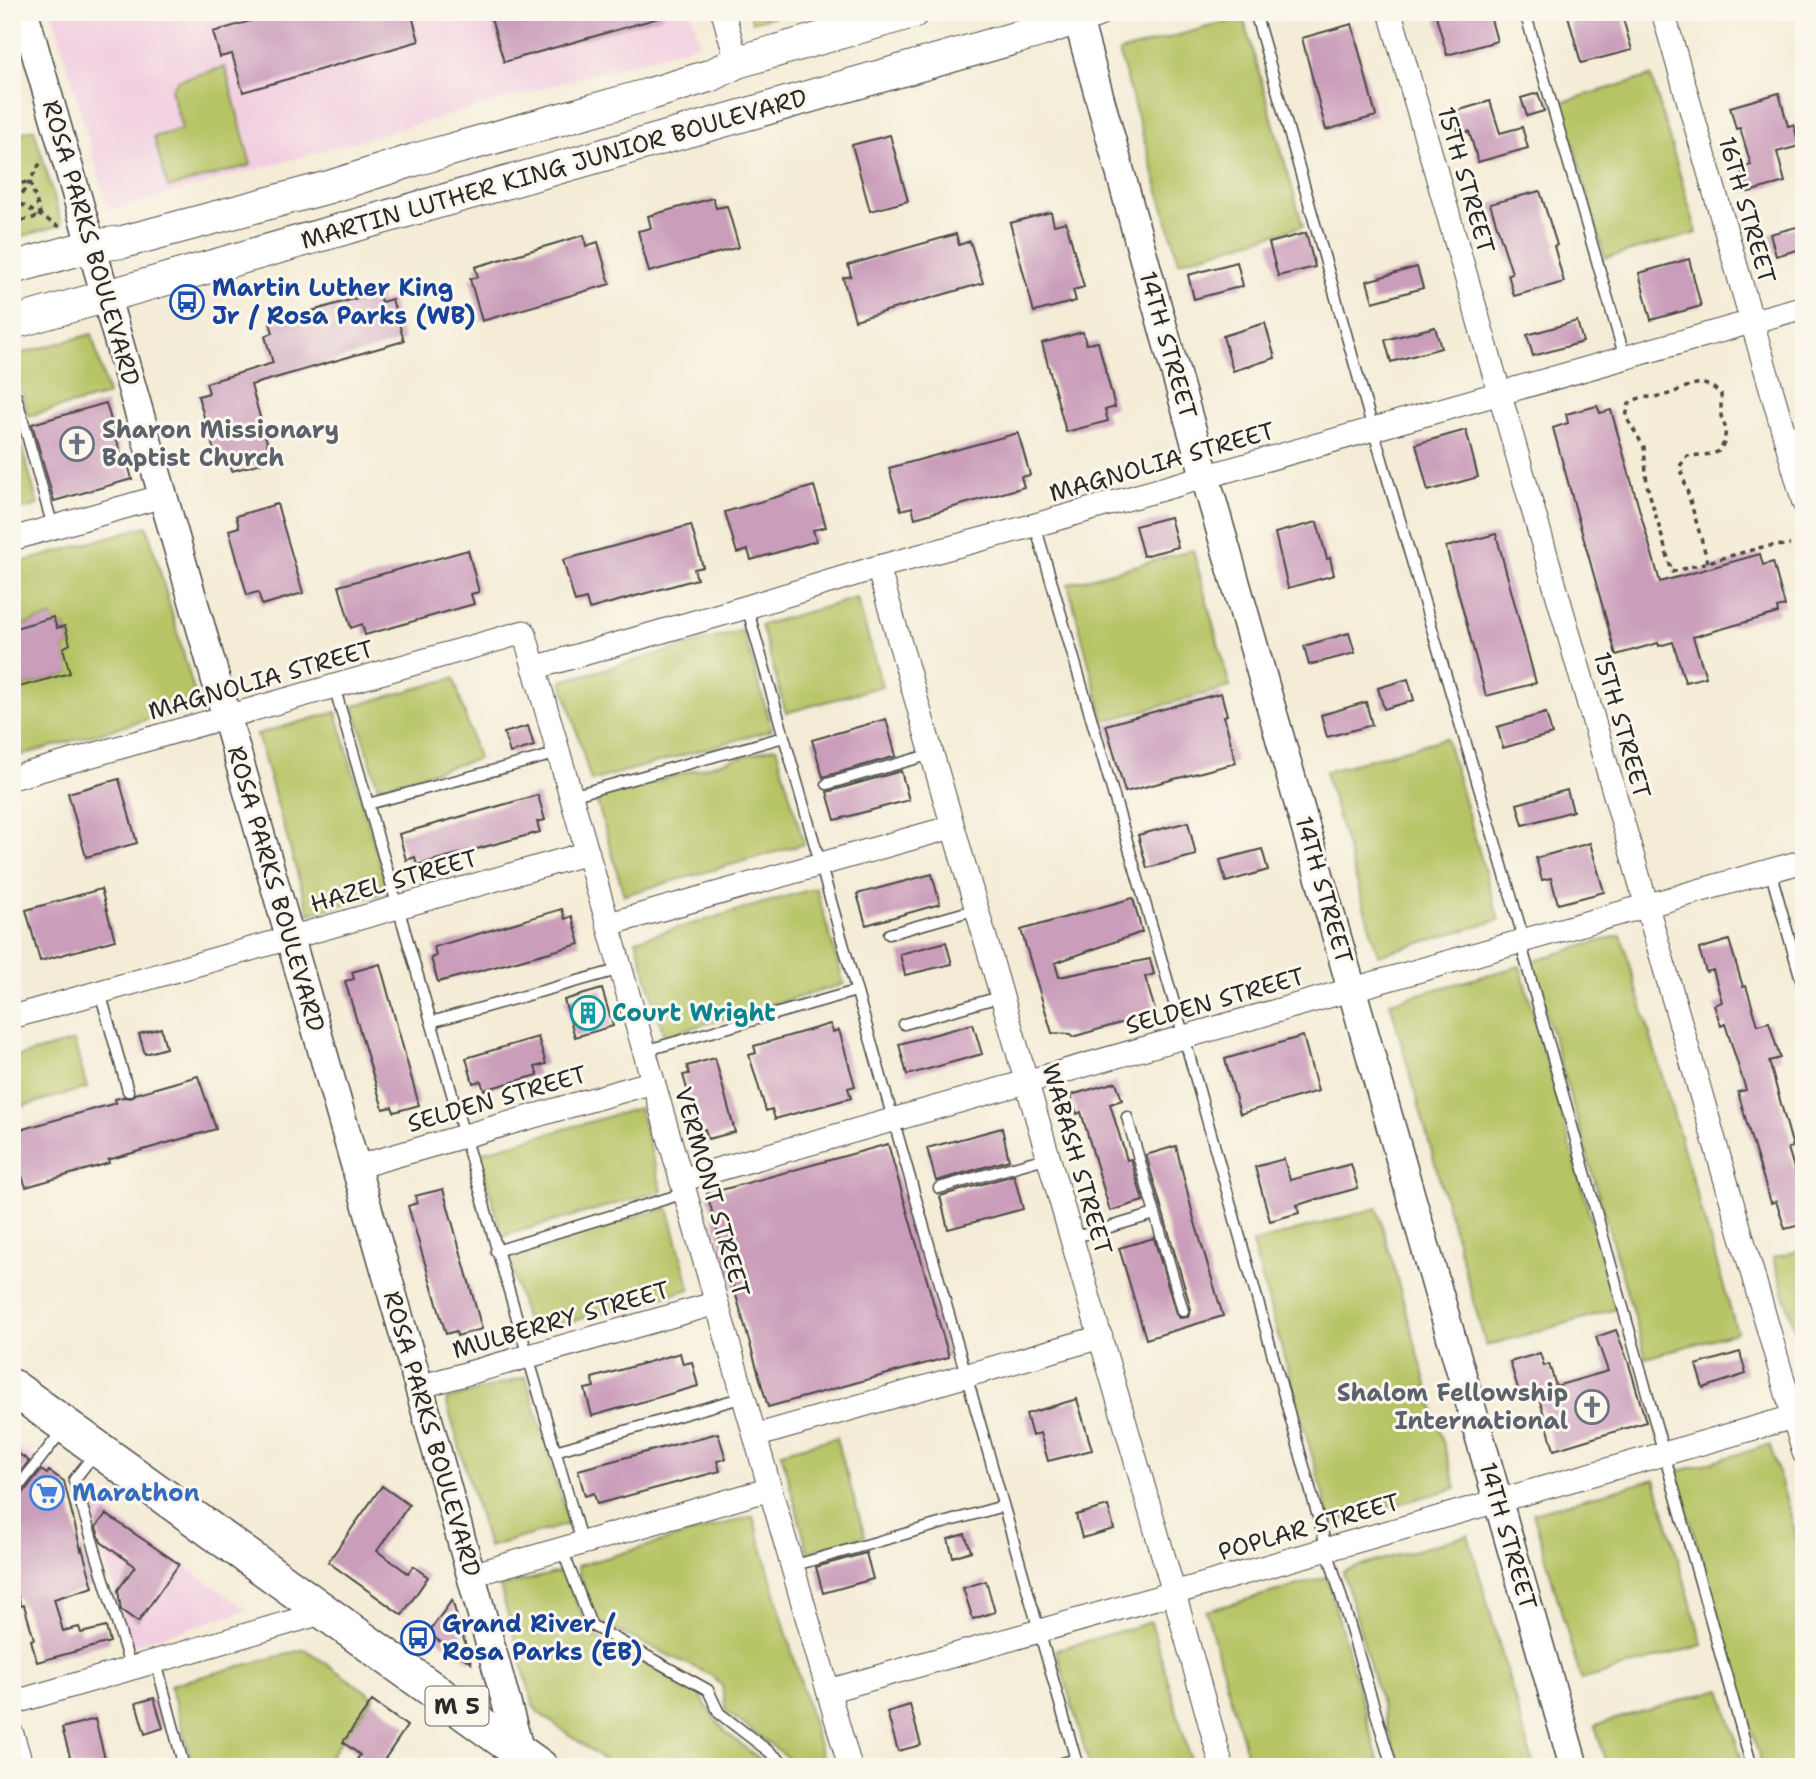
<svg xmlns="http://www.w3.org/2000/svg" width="1816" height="1779" viewBox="0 0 1816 1779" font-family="'Shantell Sans',sans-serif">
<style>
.built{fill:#f2cfe0}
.green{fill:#b7c466;stroke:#717848;stroke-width:2}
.building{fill:#ca9dba}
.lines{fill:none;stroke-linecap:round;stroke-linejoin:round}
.service-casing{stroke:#494845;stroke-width:13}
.minor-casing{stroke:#494845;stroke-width:25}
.tertiary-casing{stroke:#494845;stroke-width:31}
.secondary-casing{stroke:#494845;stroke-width:34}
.primary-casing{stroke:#494845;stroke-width:38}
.path{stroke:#494845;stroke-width:3.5;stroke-dasharray:5 5;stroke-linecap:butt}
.service{stroke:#fff;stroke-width:10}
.minor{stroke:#fff;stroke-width:23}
.tertiary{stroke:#fff;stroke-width:28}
.secondary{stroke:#fff;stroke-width:32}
.primary{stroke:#fff;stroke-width:35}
.labels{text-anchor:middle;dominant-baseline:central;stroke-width:6;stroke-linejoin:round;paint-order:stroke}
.shield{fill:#fbf7ec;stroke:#696865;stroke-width:2}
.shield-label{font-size:23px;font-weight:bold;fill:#2b2b2b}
.street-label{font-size:24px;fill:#2b2b2b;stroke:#fbf7ec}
.transit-label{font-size:24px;font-weight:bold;fill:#164399;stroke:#fbf7ec;text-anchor:start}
.worship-label{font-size:24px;font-weight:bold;fill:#5b616d;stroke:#fbf7ec;text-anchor:start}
.culture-label{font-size:24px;font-weight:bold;fill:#0d838f;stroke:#fbf7ec;text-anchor:start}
.shop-label{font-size:24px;font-weight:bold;fill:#366cbe;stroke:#fbf7ec;text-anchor:start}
</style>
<rect width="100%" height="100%" fill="#fbf7ec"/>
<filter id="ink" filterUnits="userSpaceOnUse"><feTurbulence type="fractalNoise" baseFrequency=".0143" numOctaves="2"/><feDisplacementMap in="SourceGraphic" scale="14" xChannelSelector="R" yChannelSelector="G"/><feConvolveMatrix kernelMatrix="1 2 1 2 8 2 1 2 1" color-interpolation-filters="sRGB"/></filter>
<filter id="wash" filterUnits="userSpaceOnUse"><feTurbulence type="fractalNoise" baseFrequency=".00686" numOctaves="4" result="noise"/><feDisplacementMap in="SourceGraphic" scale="28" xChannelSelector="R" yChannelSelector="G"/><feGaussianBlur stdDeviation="1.57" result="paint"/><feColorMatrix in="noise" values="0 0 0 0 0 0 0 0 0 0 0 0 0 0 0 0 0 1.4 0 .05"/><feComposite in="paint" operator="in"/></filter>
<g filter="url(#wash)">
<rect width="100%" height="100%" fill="#f4ecd6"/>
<!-- built -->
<path class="built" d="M52,12H691L700,44L109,211Z
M12,1442L65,1479L70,1501L12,1515Z
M88,1497L247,1610L130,1646Z"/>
<!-- green -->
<path class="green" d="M749,12H789L752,22Z
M1243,17L1303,226L1179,262L1119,52Z
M225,67L251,165L168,188L154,137L182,129L171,90L178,80Z
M1651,76L1697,233L1605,258L1562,102Z
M34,129L62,225L12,239V135Z
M92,334L108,395L28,416L12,356Z
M12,410L38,505L12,512Z
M147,526L198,705L12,758V689L69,673L63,648L70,644L65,626L57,628L52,617L12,628V565Z
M1193,550L1230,687L1104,721L1068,584Z
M857,598L882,686L786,713L761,625Z
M743,630L772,730L591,781L562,681Z
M454,678L478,759L378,787L354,706Z
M336,712L388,892L309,914L257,734Z
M1446,738L1499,920L1378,955L1325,772Z
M776,747L804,844L624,895L596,798Z
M816,888L844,984L664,1036L636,940Z
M1621,935L1737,1332L1646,1358L1531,961Z
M1520,966L1616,1309L1486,1346L1390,1002Z
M74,1041L87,1088L12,1109V1058Z
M639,1108L662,1191L502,1236L479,1153Z
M668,1208L690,1289L529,1333L507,1252Z
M1377,1208L1456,1488L1331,1523L1252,1243Z
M1804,1249V1359L1773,1258Z
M526,1377L569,1524L488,1547L446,1400Z
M838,1437L836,1438L865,1536L808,1552L781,1452Z
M1770,1445L1804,1561V1767H1762L1676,1472Z
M1655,1479L1703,1645L1581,1680L1533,1513Z
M753,1516L825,1767H800L726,1711L722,1686L711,1675L596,1621L577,1566Z
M1468,1535L1534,1767H1399L1343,1571Z
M563,1571L590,1634L700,1694C716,1730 740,1744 771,1767H614L539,1713L534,1707L500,1587Z
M1327,1577L1380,1767H1250L1206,1611Z
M1151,1622L1193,1767H1090L1056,1650Z
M305,1649L374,1697L322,1767H193L170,1685Z
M1721,1689L1744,1767H1607L1595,1725Z"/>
<g id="blocks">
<!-- building -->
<path class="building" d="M281,12H411L419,41L243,92L232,54L220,57L213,32Z
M489,12H662V17L504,62Z
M1435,12H1489L1497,41L1447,55Z
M1567,12H1621L1632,50L1581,63Z
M1352,24L1376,116L1326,130L1302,38Z
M1538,93L1544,111L1527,116L1521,98Z
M1779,93L1788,126L1794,125L1799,146L1777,152L1785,182L1748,192L1741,168L1751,165L1740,128L1736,129L1730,107Z
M1490,101L1500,133L1522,127L1528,148L1478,162L1469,131L1459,134L1453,112Z
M890,135L908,201L870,211L852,145Z
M1540,191L1557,245L1554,246L1564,282L1514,296L1508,274L1512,273L1490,204Z
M713,198L716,208L727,206L739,247L649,272L638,231L651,228L648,216Z
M1051,212L1054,225L1066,222L1084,287L1073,290L1076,301L1034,312L1010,223Z
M1804,225V248L1776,256L1770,234Z
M1306,233L1315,267L1278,276L1269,243Z
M956,234L959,245L970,241L983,283L855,320L843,278L851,276L848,265Z
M584,235L586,246L598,242L610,284L482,321L470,279L478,277L475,267Z
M1689,259L1701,306L1651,320L1639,273Z
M1237,262L1243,286L1194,299L1188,275Z
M1417,267L1423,288L1373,302L1367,281Z
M378,292L381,302L392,299L404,341L251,385L272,460L232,471L228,458L217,461L198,396L209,393L206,383L273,363L265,336L273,333L270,323Z
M1577,321L1583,342L1533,356L1527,335Z
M1265,323L1275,358L1233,371L1223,336Z
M1435,327L1441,348L1391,362L1385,340Z
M1083,332L1086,344L1098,342L1115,407L1105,410L1108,421L1066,432L1042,343Z
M106,403L124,465L128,464L132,479L54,501L32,424Z
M1597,406L1600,413L1611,410L1660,582L1760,554L1763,565L1773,562L1785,606L1777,608L1778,613L1693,637L1706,677L1685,682L1673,642L1659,646L1658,643L1616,655L1553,428L1568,423L1566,414Z
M1466,430L1478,477L1428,491L1416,444Z
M1018,433L1030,475L1021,477L1024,487L915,518L912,507L901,510L889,468Z
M814,486L826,527L813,530L816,541L751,560L748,550L737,553L725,512Z
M277,504L303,593L262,605L258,592L247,595L229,530L239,527L236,516Z
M1170,517L1178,547L1143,556L1135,526Z
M1317,522L1327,559L1330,558L1334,575L1288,588L1275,533Z
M691,525L703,567L694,569L697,579L589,609L586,599L575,602L563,560Z
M1496,534L1536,683L1486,696L1446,547Z
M468,550L479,592L471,594L474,604L365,635L362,624L351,628L339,586Z
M53,617L57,628L65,626L70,644L63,648L70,673L12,689V629Z
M1349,633L1355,653L1309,665L1304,646Z
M1408,679L1414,700L1384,709L1378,688Z
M1221,693L1227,715L1224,716L1236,763L1125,792L1106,725Z
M1366,702L1372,725L1327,737L1321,715Z
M1546,713L1552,734L1503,748L1497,727Z
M886,719L896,756L823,777L812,740Z
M528,726L534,746L510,753L504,733Z
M901,771L909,800L835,820L827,792Z
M119,779L137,843L86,857L68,793Z
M1567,790L1573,811L1523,825L1517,804Z
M538,795L545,820L537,822L540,832L417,865L415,857L406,860L399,834Z
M1188,822L1196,855L1147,868L1138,835Z
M1590,843L1604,892L1558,904L1551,878L1542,880L1536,858Z
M1262,849L1268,870L1226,882L1220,860Z
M932,874L940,904L866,925L857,894Z
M101,889L115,940L40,961L26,910Z
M1133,898L1142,932L1055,963L1059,977L1150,959L1154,974L1145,977L1156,1013L1072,1037L1071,1034L1052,1033L1021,930Z
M562,909L565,919L572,916L580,944L438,982L431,958L436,956L434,947Z
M1729,940L1743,987L1746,986L1758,1025L1769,1022L1780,1058L1769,1061L1793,1147L1788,1148L1804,1201V1224L1785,1229L1776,1201L1771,1203L1751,1138L1738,1092L1746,1090L1725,1024L1721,1026L1714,1005L1722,1002L1713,970L1706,972L1699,949Z
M946,942L952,964L905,975L900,954Z
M380,964L419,1105L394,1112L392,1107L383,1109L345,981L354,979L352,972Z
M602,989L613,1026L575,1037L564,1000Z
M830,1024L833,1032L839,1030L855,1086L848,1088L851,1098L775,1119L772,1109L766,1111L749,1055L756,1053L754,1046Z
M973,1024L982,1054L907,1075L899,1044Z
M161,1028L166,1048L145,1054L139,1034Z
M1303,1036L1318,1091L1240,1114L1225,1059Z
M538,1037L546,1064L535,1067L538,1075L484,1090L481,1081L473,1083L466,1058Z
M715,1058L735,1132L708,1139L705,1129L699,1131L683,1075L689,1074L687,1066Z
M198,1076L216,1129L108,1160L109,1163L26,1187L12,1147V1132L116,1103L115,1099L123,1097L131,1098L135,1094Z
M1116,1082L1122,1100L1110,1104L1127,1160L1131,1159L1143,1201L1110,1211L1081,1112L1077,1114L1071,1095Z
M1002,1128L1009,1160L936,1181L927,1148Z
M888,1144L949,1357L768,1407L707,1194Z
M1176,1146L1194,1219L1223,1316L1146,1339L1119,1248L1154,1238L1176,1314L1180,1318L1188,1317L1191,1309L1146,1155Z
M1284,1159L1290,1180L1351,1164L1358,1188L1297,1205L1299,1213L1270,1221L1255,1167Z
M1014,1175L1023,1209L948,1229L940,1196Z
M443,1189L482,1329L457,1336L456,1331L446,1334L408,1206L417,1203L415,1196Z
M1616,1330L1629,1364L1646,1422L1554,1450L1536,1387L1519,1392L1510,1362L1540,1353L1544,1366L1549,1364L1556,1386L1608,1371L1596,1337Z
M1740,1352L1746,1374L1703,1388L1696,1365Z
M680,1353L683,1364L692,1362L698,1386L592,1416L585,1389L594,1387L592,1378Z
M1077,1399L1092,1450L1048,1461L1040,1433L1032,1436L1026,1414Z
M718,1433L726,1459L717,1461L720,1471L597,1504L594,1493L585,1496L578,1470Z
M12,1449L29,1461L12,1482Z
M41,1470L47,1474L49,1471L64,1481L81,1550L82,1548L93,1587L54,1599L63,1631L79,1627L81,1633L106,1627L110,1642L37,1662L31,1640L34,1639L24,1605L21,1606L12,1575V1503L18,1500Z
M382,1486L409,1505L377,1551L408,1573L413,1566L428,1577L402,1615L328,1562Z
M1108,1506L1114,1529L1082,1538L1076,1515Z
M106,1514L179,1564L138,1622L121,1610L118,1590L135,1566L101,1542L96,1527Z
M965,1534L971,1551L953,1557L948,1539Z
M866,1553L873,1579L823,1593L816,1567Z
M986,1581L995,1612L973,1619L963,1588Z
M452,1600L471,1663L428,1633Z
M154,1698L163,1728L145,1734L136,1703Z
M372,1701L407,1726L382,1763L379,1761L375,1767H352L360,1755L343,1742Z
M910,1705L921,1745L898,1751L887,1712Z
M95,1719L107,1767H73L62,1728Z"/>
</g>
</g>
<g filter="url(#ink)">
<use href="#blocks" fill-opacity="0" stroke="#494845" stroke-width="2"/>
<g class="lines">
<!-- service casing -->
<g class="service-casing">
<path id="service" d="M1255,12L1373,429L1524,940
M1525,12L1625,358
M1802,12L1804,16
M12,397L16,396L53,527
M1035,525L1184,1037L1327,1549L1392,1767
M747,607L1078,1767
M334,686L582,1543
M827,784L932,754
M571,796L784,737
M368,804L559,753
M1770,870L1804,990
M889,934L977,909
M1520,941L1752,1767
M100,992L128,1091
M431,1022L621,969
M904,1024L1003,996
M644,1051L856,991
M1127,1117L1155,1214
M939,1188L1049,1157
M1072,1238L1155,1214L1183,1311
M496,1251L685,1193
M555,1451L744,1397
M95,1453L74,1480L131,1669
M12,1495L62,1431
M562,1549L591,1625L708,1690L719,1713L789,1767
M792,1566L1003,1506
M156,1662L184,1767
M1049,1767L1076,1759"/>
</g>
<!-- minor casing -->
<g class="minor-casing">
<path id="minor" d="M723,12L737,62
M1390,12L1804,1453
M1663,12L1804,503
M12,539L163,496
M878,567L1174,1593L1222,1767
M534,668L747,607L878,567L1035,525L1804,307
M12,778L524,632L850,1767
M609,924L952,827
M12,1017L588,853
M356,1167L653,1082
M681,1180L1804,861
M419,1387L717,1303
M755,1436L1101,1337
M471,1575L770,1489
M828,1691L1804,1414
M12,1703L325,1612
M12,1734L22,1767"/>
</g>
<!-- tertiary casing -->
<g class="tertiary-casing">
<path id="tertiary" d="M24,12L419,1387L523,1763
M1076,12L1173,364L1574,1767"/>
</g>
<!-- secondary casing -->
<g class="secondary-casing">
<path id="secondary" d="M12,268L91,246L123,242L329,187L414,160L647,95L712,75L737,62L913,12
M12,323L1040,31L1095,12"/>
</g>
<!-- primary casing -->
<g class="primary-casing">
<path id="primary" d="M12,1387L540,1767"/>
</g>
<!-- path -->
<path class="path" d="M12,186L30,181L41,216L12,223
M12,199L60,227
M12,211L42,160
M1708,562L1680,466L1687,456L1713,454L1719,451L1724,443L1726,429L1721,416V394C1699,373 1687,390 1665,395C1652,399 1640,394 1629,404L1626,417L1644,447L1647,485L1672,572L1766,546L1790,545
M428,1767L434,1761L442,1767"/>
<!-- service -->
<use href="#service" class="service"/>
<!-- minor -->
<use href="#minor" class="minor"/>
<!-- tertiary -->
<use href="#tertiary" class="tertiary"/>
<!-- secondary -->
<use href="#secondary" class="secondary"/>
<!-- primary -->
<use href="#primary" class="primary"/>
</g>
</g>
<!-- icons -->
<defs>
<g id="bus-ring" transform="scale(1.75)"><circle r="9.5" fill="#fbf7ec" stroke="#1a4fb4" stroke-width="1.5"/><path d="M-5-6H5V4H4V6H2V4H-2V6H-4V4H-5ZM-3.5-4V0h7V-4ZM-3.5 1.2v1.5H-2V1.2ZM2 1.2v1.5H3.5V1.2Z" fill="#1a4fb4"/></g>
<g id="church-ring" transform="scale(1.75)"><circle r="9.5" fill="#fbf7ec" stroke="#6b7280" stroke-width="1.5"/><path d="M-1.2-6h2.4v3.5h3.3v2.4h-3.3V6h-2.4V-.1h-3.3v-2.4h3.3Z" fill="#6b7280"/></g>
<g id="building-ring" transform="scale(1.75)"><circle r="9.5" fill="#fbf7ec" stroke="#0f9aa8" stroke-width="1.5"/><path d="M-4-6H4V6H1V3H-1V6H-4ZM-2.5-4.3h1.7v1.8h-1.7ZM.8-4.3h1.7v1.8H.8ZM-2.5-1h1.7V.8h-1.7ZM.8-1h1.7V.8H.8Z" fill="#0f9aa8"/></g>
<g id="supermarket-ring" transform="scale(1.75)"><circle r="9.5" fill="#fbf7ec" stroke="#3f7fe0" stroke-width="1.5"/><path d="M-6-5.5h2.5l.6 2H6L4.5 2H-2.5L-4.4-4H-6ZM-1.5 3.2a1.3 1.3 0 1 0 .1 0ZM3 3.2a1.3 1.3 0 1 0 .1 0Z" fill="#3f7fe0"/></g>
</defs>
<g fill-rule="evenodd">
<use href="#bus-ring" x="187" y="302"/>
<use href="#church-ring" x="77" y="444"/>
<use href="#building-ring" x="588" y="1013"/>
<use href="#church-ring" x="1592" y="1407"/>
<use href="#supermarket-ring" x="47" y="1493"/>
<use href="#bus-ring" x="418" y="1638"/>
</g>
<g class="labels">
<!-- shield labels -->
<rect class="shield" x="425.5" y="1686.5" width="63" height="39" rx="5"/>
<g class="shield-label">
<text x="457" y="1706">M 5</text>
</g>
<!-- street labels -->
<g class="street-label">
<text transform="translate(554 169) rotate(-16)">MARTIN LUTHER KING JUNIOR BOULEVARD</text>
<text transform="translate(1466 180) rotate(74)">15TH STREET</text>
<text transform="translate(1747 210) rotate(74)">16TH STREET</text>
<text transform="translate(91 243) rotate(74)">ROSA PARKS BOULEVARD</text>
<text transform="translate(1168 345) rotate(74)">14TH STREET</text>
<text transform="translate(1162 462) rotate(-16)">MAGNOLIA STREET</text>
<text transform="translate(261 680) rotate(-16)">MAGNOLIA STREET</text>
<text transform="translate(1622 725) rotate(74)">15TH STREET</text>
<text transform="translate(394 881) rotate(-16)">HAZEL STREET</text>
<text transform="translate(276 889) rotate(74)">ROSA PARKS BOULEVARD</text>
<text transform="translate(1324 890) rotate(74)">14TH STREET</text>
<text transform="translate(1215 1001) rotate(-16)">SELDEN STREET</text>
<text transform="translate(497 1099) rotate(-16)">SELDEN STREET</text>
<text transform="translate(1077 1159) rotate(74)">WABASH STREET</text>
<text transform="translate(712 1192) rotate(74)">VERMONT STREET</text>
<text transform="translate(561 1320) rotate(-16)">MULBERRY STREET</text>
<text transform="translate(432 1434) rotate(74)">ROSA PARKS BOULEVARD</text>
<text transform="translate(1309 1527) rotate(-16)">POPLAR STREET</text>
<text transform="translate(1508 1536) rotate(74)">14TH STREET</text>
</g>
<!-- transit labels -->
<g class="transit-label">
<text x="212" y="288">Martin Luther King<tspan x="212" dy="28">Jr / Rosa Parks (WB)</tspan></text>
<text x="442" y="1624">Grand River /<tspan x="442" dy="28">Rosa Parks (EB)</tspan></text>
</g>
<!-- worship labels -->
<g class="worship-label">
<text x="102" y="430">Sharon Missionary<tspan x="102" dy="28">Baptist Church</tspan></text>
<text x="1568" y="1393" text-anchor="end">Shalom Fellowship<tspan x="1568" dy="28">International</tspan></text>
</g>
<!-- culture labels -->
<g class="culture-label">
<text x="612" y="1013">Court Wright</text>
</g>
<!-- shop labels -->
<g class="shop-label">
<text x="72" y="1493">Marathon</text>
</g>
</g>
<!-- margin -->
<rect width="1816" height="1779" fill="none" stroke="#fbf7ec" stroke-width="42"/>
</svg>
